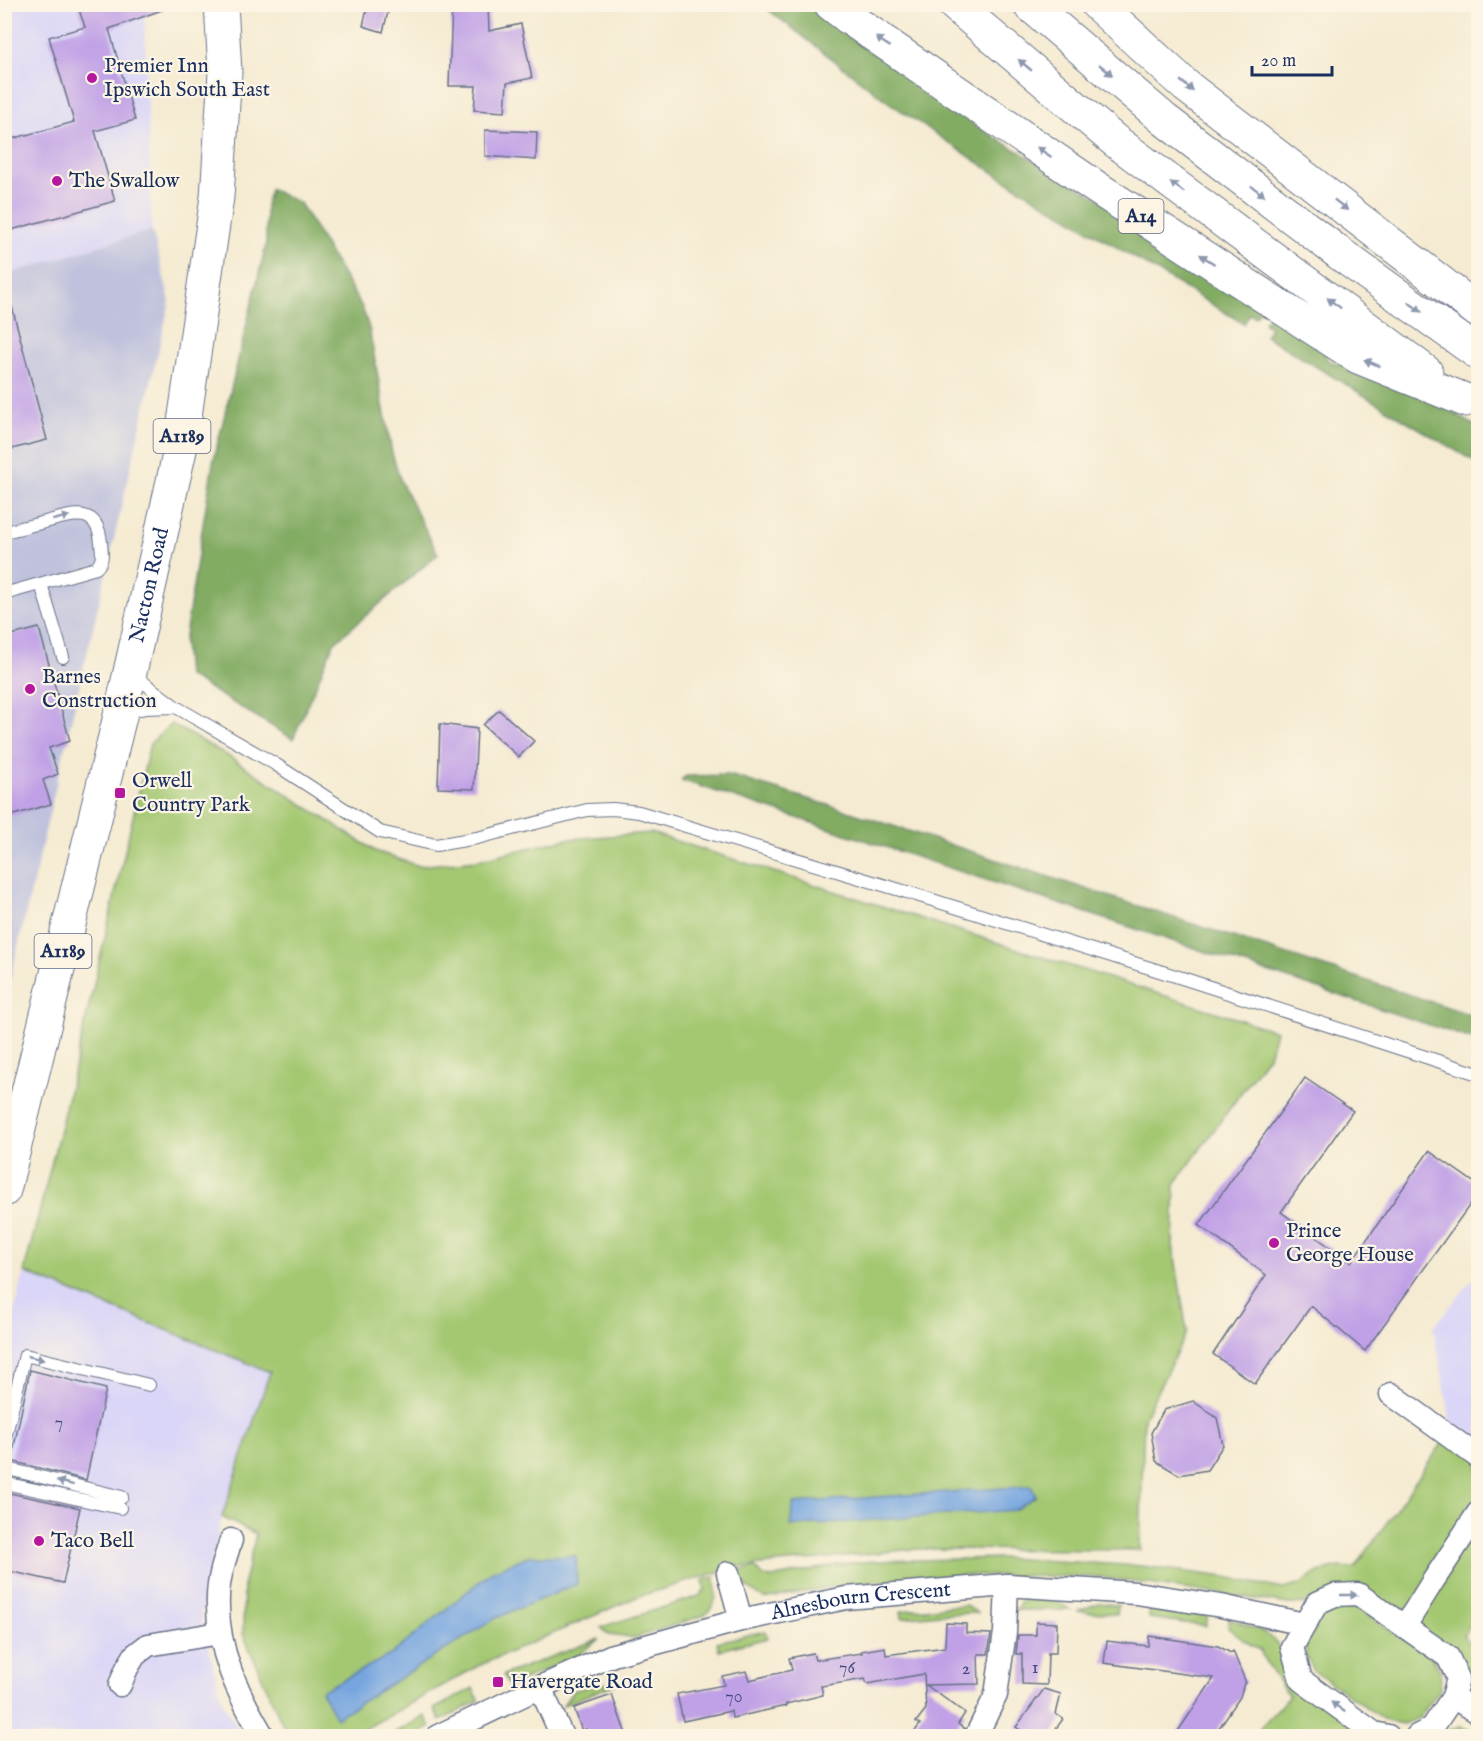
<svg xmlns="http://www.w3.org/2000/svg" width="1483" height="1741" viewBox="0 0 1483 1741" font-family="'IM FELL English',serif">
<style>
.built{fill:#dad6f7}
.industrial{fill:#c0c2dd}
.green{fill:#a4c872;stroke:#607c68;stroke-width:1.5}
.forest{fill:#83ac64;stroke:#4f6e61;stroke-width:1.5}
.water{fill:#76a5df;stroke:#486a9e;stroke-width:1.5}
.building{fill:#c0a0e6}
.lines{fill:none;stroke-linecap:round;stroke-linejoin:round}
.service-casing{stroke:#677187;stroke-width:14}
.minor-casing{stroke:#677187;stroke-width:25}
.primary-casing{stroke:#677187;stroke-width:35}
.trunk-casing{stroke:#677187;stroke-width:35}
.service{stroke:#fff;stroke-width:12}
.minor{stroke:#fff;stroke-width:22}
.primary{stroke:#fff;stroke-width:33}
.trunk{stroke:#fff;stroke-width:33}
.oneway{fill:#8d97ae}
.poi-dot{fill:#b5179e;stroke:#fcf5e5;stroke-width:2}
.labels{text-anchor:middle;dominant-baseline:central;stroke-width:4.5;stroke-linejoin:round;paint-order:stroke}
.number-label{font-size:18px;fill:#444b80}
.shield{fill:#fcf5e5;stroke:#5e6a86;stroke-width:1.5}
.shield-label{font-size:20px;font-weight:bold;fill:#1b2f5e}
.poi-label{font-size:21px;fill:#1b2f5e;stroke:#fcf5e5;text-anchor:start}
.street-label{font-size:21px;fill:#1b2f5e;stroke:#fcf5e5}
</style>
<rect width="100%" height="100%" fill="#fcf5e5"/>
<filter id="ink" filterUnits="userSpaceOnUse"><feTurbulence type="fractalNoise" baseFrequency=".0167" numOctaves="2"/><feDisplacementMap in="SourceGraphic" scale="12" xChannelSelector="R" yChannelSelector="G"/><feConvolveMatrix kernelMatrix="1 2 1 2 8 2 1 2 1" color-interpolation-filters="sRGB"/></filter>
<filter id="wash" filterUnits="userSpaceOnUse"><feTurbulence type="fractalNoise" baseFrequency=".008" numOctaves="4" result="noise"/><feDisplacementMap in="SourceGraphic" scale="24" xChannelSelector="R" yChannelSelector="G"/><feGaussianBlur stdDeviation="1.35" result="paint"/><feColorMatrix in="noise" values="0 0 0 0 0 0 0 0 0 0 0 0 0 0 0 0 0 1.4 0 .05"/><feComposite in="paint" operator="in"/></filter>
<g filter="url(#wash)">
<rect width="100%" height="100%" fill="#f5ebd2"/>
<!-- built -->
<path class="built" d="M5,5H144L152,230L5,275Z
M24,1272L270,1372L222,1517L201,1615L223,1704L244,1736H5L4,1356Z
M1478,1273V1440L1451,1422L1433,1327Z"/>
<!-- industrial -->
<path class="industrial" d="M152,230L170,301L5,1002V275Z"/>
<!-- green -->
<path class="green" d="M171,724L225,754L375,851L419,866L477,860L567,839L651,833L1276,1031L1270,1053L1175,1184L1173,1245L1187,1332L1144,1418L1140,1550L914,1549L731,1568L637,1597L478,1666L352,1736H299L284,1728L243,1634L244,1582L256,1534L222,1517L270,1372L24,1272L59,1134L150,744Z
M1448,1435L1478,1457V1613L1463,1636L1477,1648L1478,1655V1696L1358,1594L1317,1603L1289,1604L1100,1577L963,1575L856,1583L764,1599L744,1585L739,1571L755,1567L763,1576L771,1578L841,1564L873,1561L1004,1558L1142,1566L1225,1577L1283,1589L1299,1585L1318,1572L1340,1567L1355,1568Z
M714,1577C717,1595 719,1601 705,1615L634,1638L609,1635L601,1627L699,1596L705,1590L703,1580Z
M1027,1598C1043,1598 1057,1599 1070,1610H1016L1020,1603Z
M1099,1603L1118,1605L1117,1614L1077,1611Z
M966,1605L977,1613L939,1614L902,1618L901,1611Z
M1341,1607L1357,1608L1431,1657L1441,1672L1440,1689L1419,1718L1403,1724L1386,1721L1314,1671L1306,1656V1641L1325,1613Z
M1150,1608L1208,1615L1206,1626L1149,1618Z
M1229,1619C1248,1625 1272,1631 1281,1650C1284,1654 1283,1660 1285,1664C1286,1669 1289,1673 1291,1677L1372,1736H1254L1289,1696L1265,1661L1260,1650L1243,1640L1228,1628Z
M765,1631L768,1638L719,1650L717,1642Z
M599,1639L578,1655L509,1687L503,1675Z
M595,1684H615L563,1705L573,1691Z
M473,1688L479,1701L440,1721L434,1709Z
M425,1716L431,1727L415,1736H389Z
M1461,1727L1478,1732V1736L1472,1734L1438,1736L1446,1731Z"/>
<!-- forest -->
<path class="forest" d="M762,5H806L981,129L1337,339L1478,428V464L1265,336L1270,327L1264,322L1270,315L1329,351L1325,358L1337,365L1345,353L1265,304L1255,317L1250,313L1244,324L994,173L888,102Z
M270,189L300,203L362,307L369,328L392,453L401,482L438,554L334,643L293,739L187,675L184,642L213,463L266,245V205Z
M729,775L838,808L1478,1017V1041L681,780L686,776Z"/>
<!-- water -->
<path class="water" d="M1031,1486L1036,1496L1015,1510L790,1526L794,1503Z
M528,1556H576L577,1584L496,1618L336,1718L321,1691L392,1654L491,1572Z"/>
<g id="blocks">
<!-- building -->
<path class="building" d="M77,4H169L170,7L109,29L135,120L95,131L115,201L4,232V141L74,122L49,37L85,27Z
M368,4H390L383,32L363,26Z
M452,4H488L489,31L521,24L532,78L507,83L505,112L474,110L476,86H449Z
M485,130L537,132L536,160L485,156Z
M12,307L47,440L4,451V308Z
M39,628L70,741L49,748L58,774L43,780L51,804L4,818V637Z
M499,710L534,741L519,757L483,725Z
M440,724L477,729L474,789L438,788Z
M1305,1078L1353,1111L1281,1212L1351,1262L1429,1151L1479,1186V1192L1365,1351L1311,1306L1255,1384L1213,1354L1266,1275L1199,1225Z
M30,1370L106,1389L86,1480L11,1461Z
M1193,1401L1217,1418L1223,1445L1207,1470L1179,1475L1156,1461L1151,1433L1164,1410Z
M5,1492L80,1508L63,1583L4,1570Z
M1036,1622L1057,1623L1056,1653H1048L1047,1685L1022,1684V1654H1016L1018,1635H1036Z
M946,1623L966,1624V1633L991,1634L988,1654H978L979,1684L926,1685L965,1713L958,1724L965,1729L963,1737H911L920,1724L916,1722L926,1709L924,1674L867,1684L865,1679L821,1686L823,1695L786,1704V1706L732,1718L731,1711L683,1721L677,1694L724,1685L722,1676L746,1671L749,1680L792,1670L789,1658L813,1653L815,1660L862,1653L861,1651L885,1647L886,1655L945,1647Z
M1149,1636L1218,1646L1231,1653L1233,1651L1246,1683H1244L1240,1697L1213,1737H1174L1214,1678L1104,1663L1107,1641L1148,1646Z
M1044,1689L1061,1694L1056,1714L1063,1719L1050,1737H1030L1016,1727Z
M612,1695L627,1737H589L586,1729L582,1731L574,1708Z"/>
</g>
</g>
<g filter="url(#ink)">
<use href="#blocks" fill-opacity="0" stroke="#677187" stroke-width="1.5"/>
<g class="lines">
<!-- service casing -->
<g class="service-casing">
<path id="service" d="M4,532C18,529 32,525 45,522C71,515 98,505 101,543C102,553 104,561 96,568L4,594
M41,584L63,657
M131,673L176,707L275,764L380,832L436,845L477,838L587,810L613,809L639,812L910,893L1185,979L1478,1074
M124,712L145,708L176,707
M4,1442L25,1355L149,1385
M4,1468L122,1497
M4,1483L120,1508"/>
</g>
<!-- minor casing -->
<g class="minor-casing">
<g id="minor">
<path d="M1391,1394L1478,1457"/>
<path d="M231,1540C225,1559 218,1578 218,1598C216,1649 238,1694 263,1736"/>
<path d="M728,1573L741,1620"/>
<path d="M1405,1626L1433,1581L1478,1513"/>
<path d="M120,1685L127,1668L135,1655L148,1645L220,1633"/>
<path d="M540,1687L562,1736"/>
<path d="M1453,1697L1478,1713"/>
<path id="s1" d="M438,1736L540,1687L613,1655L741,1620L846,1598L1007,1585L1136,1593L1221,1606L1304,1624"/>
<path d="M976,1736L996,1695L1005,1632L1007,1585"/>
<path d="M1388,1736L1374,1733L1301,1680L1292,1647L1317,1603L1335,1595L1358,1594L1448,1657L1458,1678L1453,1697L1432,1728L1417,1736"/>
</g>
</g>
<!-- primary casing -->
<g class="primary-casing">
<g id="primary">
<path id="s2" d="M4,1190L121,712L180,450L217,197L225,72L221,4"/>
</g>
</g>
<!-- trunk casing -->
<g class="trunk-casing">
<path id="trunk" d="M831,4L849,18L1097,188L1358,357L1465,400
M954,4L1114,140L1426,372
M1029,4L1165,120L1339,253L1478,353
M1097,4L1186,86L1478,311"/>
</g>
<!-- service -->
<use href="#service" class="service"/>
<!-- minor -->
<use href="#minor" class="minor"/>
<!-- primary -->
<use href="#primary" class="primary"/>
<!-- trunk -->
<use href="#trunk" class="trunk"/>
</g>
<!-- one-way arrows -->
<defs><path id="oneway-solid" d="M-6-.8H1V-3.2L6.5 0L1 3.2V.8H-6Z" transform="scale(1.5)"/></defs>
<g class="oneway">
<use href="#oneway-solid" transform="translate(883 42) rotate(-146)"/>
<use href="#oneway-solid" transform="translate(1025 65) rotate(-140)"/>
<use href="#oneway-solid" transform="translate(1106 70) rotate(40)"/>
<use href="#oneway-solid" transform="translate(1187 86) rotate(40)"/>
<use href="#oneway-solid" transform="translate(1044 152) rotate(-146)"/>
<use href="#oneway-solid" transform="translate(1177 187) rotate(-143)"/>
<use href="#oneway-solid" transform="translate(1258 191) rotate(37)"/>
<use href="#oneway-solid" transform="translate(1341 205) rotate(38)"/>
<use href="#oneway-solid" transform="translate(1207 259) rotate(-147)"/>
<use href="#oneway-solid" transform="translate(1334 303) rotate(-143)"/>
<use href="#oneway-solid" transform="translate(1415 307) rotate(36)"/>
<use href="#oneway-solid" transform="translate(1372 363) rotate(-158)"/>
<use href="#oneway-solid" transform="translate(61 518) rotate(-14)"/>
<use href="#oneway-solid" transform="translate(36 1358) rotate(13)"/>
<use href="#oneway-solid" transform="translate(65 1483) rotate(-166)"/>
<use href="#oneway-solid" transform="translate(1349 1595)"/>
<use href="#oneway-solid" transform="translate(1338 1707) rotate(-144)"/>
</g>
</g>
<!-- markers -->
<g class="poi-dot">
<circle cx="92" cy="78" r="6"/>
<circle cx="57" cy="181" r="6"/>
<circle cx="30" cy="689" r="6"/>
<rect x="114" y="787" width="12" height="12" rx="3"/>
<circle cx="1274" cy="1243" r="6"/>
<circle cx="39" cy="1541" r="6"/>
<rect x="492" y="1676" width="12" height="12" rx="3"/>
</g>
<g class="labels">
<!-- number labels -->
<g class="number-label">
<text x="59" y="1423">7</text>
<text x="847" y="1668">76</text>
<text x="1035" y="1668">1</text>
<text x="966" y="1669">2</text>
<text x="734" y="1697">70</text>
</g>
<!-- shield labels -->
<g class="shield">
<rect x="1118.5" y="199" width="45" height="34" rx="4.5"/>
<rect x="153.5" y="419" width="57" height="34" rx="4.5"/>
<rect x="34.5" y="934" width="57" height="34" rx="4.5"/>
</g>
<g class="shield-label">
<text x="1141" y="216">A14</text>
<text x="182" y="436">A1189</text>
<text x="63" y="951">A1189</text>
</g>
<!-- poi labels -->
<g class="poi-label">
<text x="104" y="66">Premier Inn<tspan x="104" dy="24">Ipswich South East</tspan></text>
<text x="69" y="181">The Swallow</text>
<text x="42" y="677">Barnes<tspan x="42" dy="24">Construction</tspan></text>
<text x="132" y="781">Orwell<tspan x="132" dy="24">Country Park</tspan></text>
<text x="1286" y="1231">Prince<tspan x="1286" dy="24">George House</tspan></text>
<text x="51" y="1541">Taco Bell</text>
<text x="510" y="1682">Havergate Road</text>
</g>
<!-- street labels -->
<g class="street-label">
<text stroke="none"><textPath href="#s2" startOffset="622">Nacton Road</textPath></text>
<text stroke="none"><textPath href="#s1" startOffset="447">Alnesbourn Crescent</textPath></text>
</g>
</g>
<!-- margin -->
<rect width="1483" height="1741" fill="none" stroke="#fcf5e5" stroke-width="24"/>
<!-- scale -->
<path d="M1252 66v9h80v-9" fill="none" stroke="#1b2f5e" stroke-width="3"/>
<text x="1261" y="66" font-size="18" fill="#1b2f5e" stroke="#fcf5e5" stroke-width="4.5" paint-order="stroke">20 m</text>
</svg>
